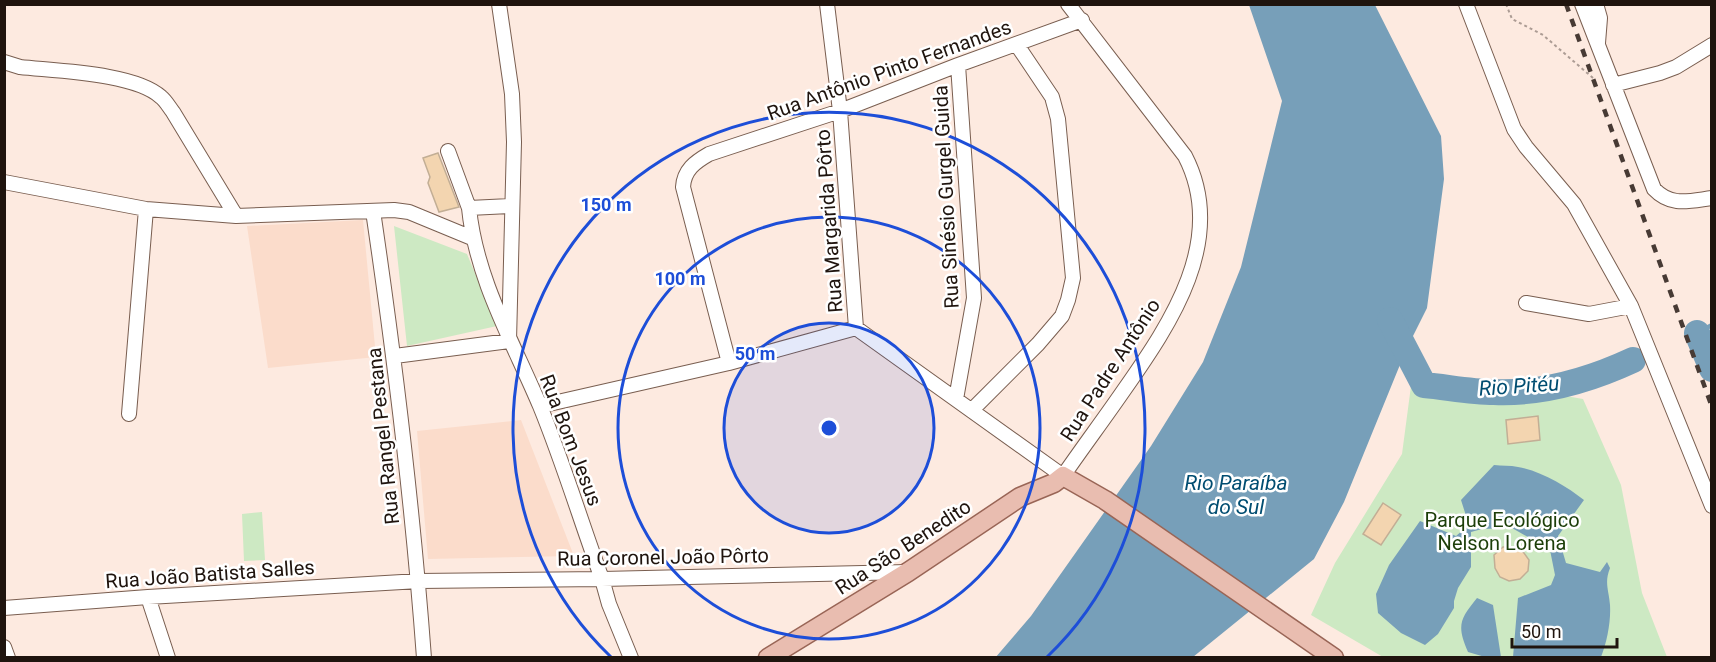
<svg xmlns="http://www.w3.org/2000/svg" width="1716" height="662" viewBox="0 0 1716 662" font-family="Roboto,sans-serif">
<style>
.built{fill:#fbdccb}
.green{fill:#cde9c3}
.water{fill:#779fb9}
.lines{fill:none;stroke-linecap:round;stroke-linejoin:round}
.stream{stroke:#779fb9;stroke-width:4.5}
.river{stroke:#779fb9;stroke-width:26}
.building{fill:#f3d5b0;stroke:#c2ae95;stroke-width:1.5}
.minor-casing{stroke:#795e50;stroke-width:16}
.major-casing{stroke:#996556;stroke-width:21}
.path{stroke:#ac9c94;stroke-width:2;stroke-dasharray:3 3;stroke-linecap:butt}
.minor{stroke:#fff;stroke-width:14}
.major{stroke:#e9bdb0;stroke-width:18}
.rail{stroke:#473a34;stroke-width:4.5;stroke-dasharray:8 8;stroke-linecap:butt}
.ring{fill:none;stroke:#1d4ed8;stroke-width:3}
.labels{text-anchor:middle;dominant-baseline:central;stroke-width:5;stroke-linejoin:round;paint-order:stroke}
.street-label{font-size:20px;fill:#1f140e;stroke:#fff}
.park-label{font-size:20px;fill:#1c3e09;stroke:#fff}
.water-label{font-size:21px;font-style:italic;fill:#004d71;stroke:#fff}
.centre{fill:#1d4ed8;stroke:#fff;stroke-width:3}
.ring-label{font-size:18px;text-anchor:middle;font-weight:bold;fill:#1d4ed8;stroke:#fff;stroke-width:5;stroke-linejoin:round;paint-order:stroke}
</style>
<rect width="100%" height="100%" fill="#fdeae0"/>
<!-- built -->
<path class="built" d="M363,220L376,357L268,368L247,226Z
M521,420L574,556L428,559L417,431Z"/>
<!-- green -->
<path class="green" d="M394,226L467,254L497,326L407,346Z
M1411,386L1467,390L1508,386L1583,399L1621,485L1642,593L1667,657H1383L1311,615L1335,563L1402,454Z
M262,512L265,560L244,561L242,514Z"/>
<!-- water -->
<path class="water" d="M1249,5H1375L1441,136L1444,179L1427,308L1406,350L1344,502L1314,559L1193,657L995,658L1031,616L1151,446L1203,362L1241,267L1282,101Z
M1494,465C1502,466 1510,465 1518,467C1541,471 1566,486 1584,500L1558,536L1566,563L1600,572L1607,562L1610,568C1604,583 1609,590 1610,605C1611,622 1607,642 1601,657H1513L1518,598L1551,585L1555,575L1549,545L1533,540L1512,528L1482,529L1471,532V567L1458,588L1454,601V608L1438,634L1425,645L1401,633L1378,613L1376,594L1389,565L1420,521L1456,536L1469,525L1461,500Z
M1477,598L1493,605L1501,657H1485L1468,652C1457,626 1459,620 1477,598Z"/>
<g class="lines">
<!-- stream -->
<path class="stream" d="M1697,333L1712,325"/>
<!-- river -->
<path class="river" d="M1390,320L1424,385C1447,387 1470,392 1494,392C1542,394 1590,380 1633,360
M1697,333L1712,369"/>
</g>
<!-- building -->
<path class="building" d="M438,153L459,207L439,212L428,183L430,177L423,158Z
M1538,416L1540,440L1508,444L1506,420Z
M1383,503L1401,515L1381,545L1363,534Z
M1503,547H1516L1524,553L1529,560L1528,571L1520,579L1509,581L1500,577L1495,568L1494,555Z"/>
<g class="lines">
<!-- minor casing -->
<g class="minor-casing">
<path id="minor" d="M827,4L840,111L856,328
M1466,4L1514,129L1526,147L1574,204L1631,306L1712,506
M1582,4L1654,189C1671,207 1689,201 1712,198
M1596,4L1600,18L1598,43
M4,62L20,67C56,71 135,73 161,97C166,101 169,107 173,112L236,216
M1613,85L1660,73L1676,67L1712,45
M448,151L469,208
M4,182L146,209L236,216L394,210L409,212L472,238
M512,206L469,208C476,279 513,342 540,406C563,462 581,522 602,579L609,604L631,658
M373,211C395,360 413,508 424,658
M1526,303L1589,314L1631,306
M856,328L1063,476C1083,447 1104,419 1124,390C1171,323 1228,239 1185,156L1068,4
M395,356L509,341L514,142L512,94L499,4
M729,363L683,187C684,170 695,162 709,154L840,111L958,65L1082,20
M956,399L974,298L958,65
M540,406L729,363L856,328
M972,410L1038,344L1062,316L1068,300L1073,278L1058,119L1052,97L1017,45
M129,414L146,209
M148,597L168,658
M4,608L148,597L419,581L602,579L908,572
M4,647L8,658"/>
</g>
<!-- major casing -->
<g class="major-casing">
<path id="major" d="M768,658L908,572L1020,497L1054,483L1063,476L1105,500L1334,658"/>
</g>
<!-- path -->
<path class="path" d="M1506,4L1512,19L1543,35L1593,78"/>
<!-- minor -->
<use href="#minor" class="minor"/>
<!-- major -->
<use href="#major" class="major"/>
<!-- rail -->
<path class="rail" d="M1566,4L1712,407"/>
</g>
<!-- distance rings -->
<circle cx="829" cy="428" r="105" fill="#1d4ed8" fill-opacity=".12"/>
<g class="ring">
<circle cx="829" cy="428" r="105"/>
<circle cx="829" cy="428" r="211"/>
<path d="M611 657A316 316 0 1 1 1047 657"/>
</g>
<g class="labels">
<!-- street labels -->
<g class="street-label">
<text transform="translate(889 70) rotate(-20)">Rua Antônio Pinto Fernandes</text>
<text transform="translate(946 197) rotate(-93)">Rua Sinésio Gurgel Guida</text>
<text transform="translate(829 221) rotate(-94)">Rua Margarida Pôrto</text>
<text transform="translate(1110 370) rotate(-57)">Rua Padre Antônio</text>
<text transform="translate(383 436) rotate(-96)">Rua Rangel Pestana</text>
<text transform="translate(571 440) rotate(69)">Rua Bom Jesus</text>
<text transform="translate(903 547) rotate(-33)">Rua São Benedito</text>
<text transform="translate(663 557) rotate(-1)">Rua Coronel João Pôrto</text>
<text transform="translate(210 574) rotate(-4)">Rua João Batista Salles</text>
</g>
<!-- park labels -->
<g class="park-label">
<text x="1502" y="520">Parque Ecológico<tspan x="1502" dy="23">Nelson Lorena</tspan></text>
</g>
<!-- water labels -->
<g class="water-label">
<text transform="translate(1519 386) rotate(-4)">Rio Pitéu</text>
<text x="1236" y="483">Rio Paraíba<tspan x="1236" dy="24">do Sul</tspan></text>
</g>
</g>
<circle cx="829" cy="428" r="9" class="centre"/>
<g class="ring-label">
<text x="606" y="211">150 m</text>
<text x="680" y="285">100 m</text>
<text x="755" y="360">50 m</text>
</g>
<!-- border -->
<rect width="1716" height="662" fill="none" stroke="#1f140e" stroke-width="12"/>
<!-- scale -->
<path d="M1512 638v9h105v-9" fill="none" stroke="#1f140e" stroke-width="3"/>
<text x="1521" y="638" font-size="18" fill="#1f140e" stroke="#ffffff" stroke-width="4.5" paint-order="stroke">50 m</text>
</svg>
